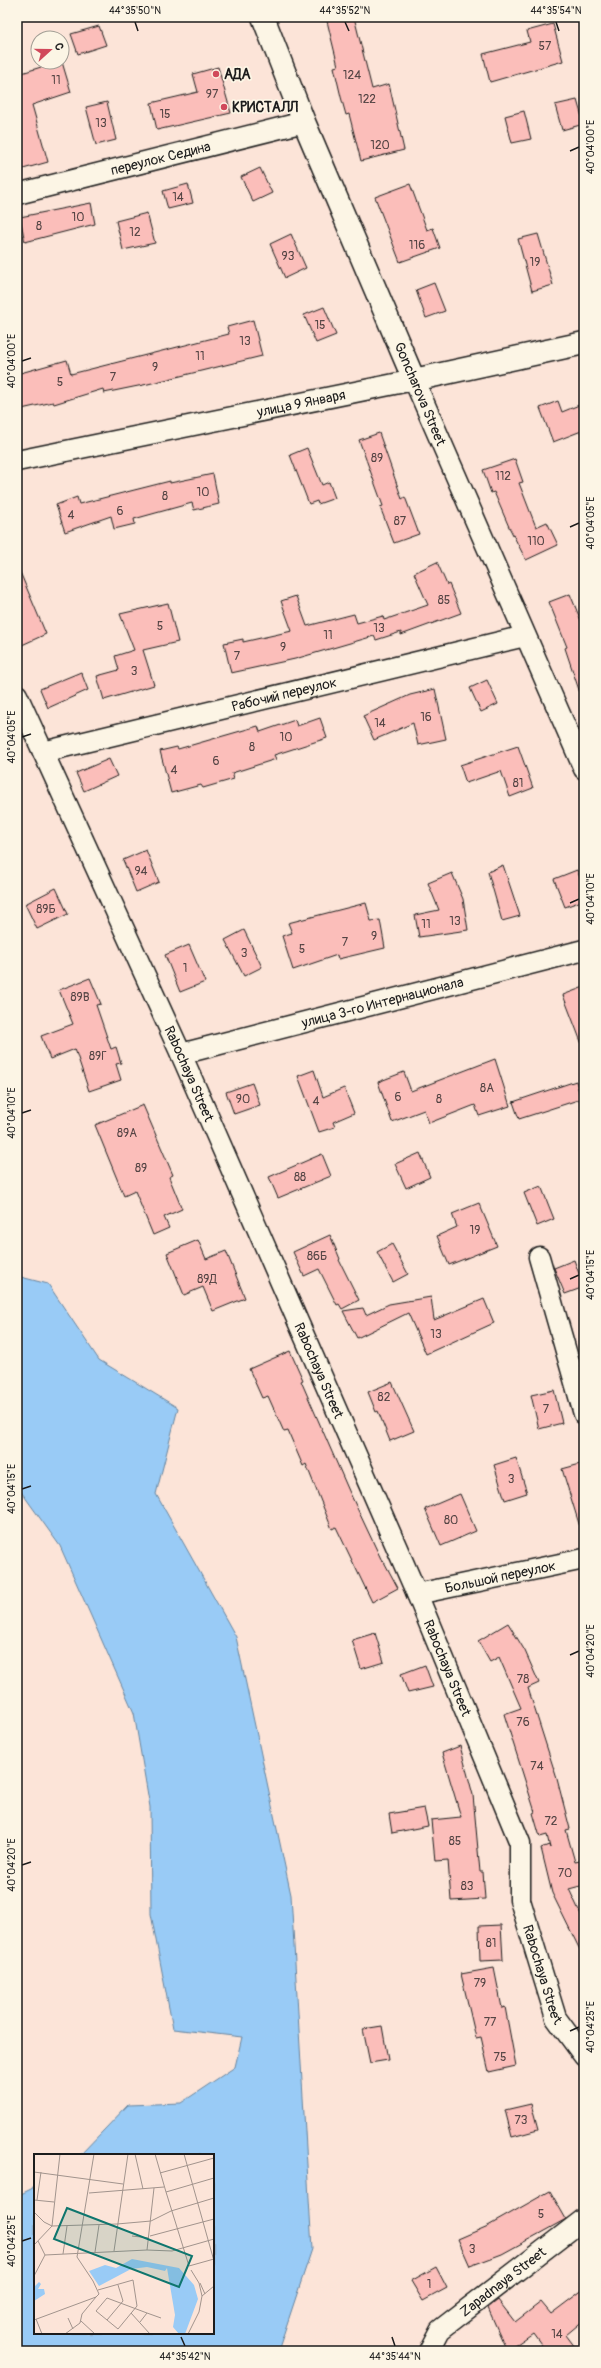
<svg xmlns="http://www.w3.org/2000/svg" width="601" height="2368" viewBox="0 0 601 2368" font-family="Pangolin,sans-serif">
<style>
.water{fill:#99cbf6;stroke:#67859f}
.building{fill:#fbbeba;stroke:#1c1c1c}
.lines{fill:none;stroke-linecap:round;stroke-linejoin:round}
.street-casing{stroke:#1c1c1c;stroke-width:23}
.secondary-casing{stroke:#1c1c1c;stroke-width:25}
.street{stroke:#fcf5e5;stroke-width:20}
.secondary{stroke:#fcf5e5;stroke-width:22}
.ticks{fill:none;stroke:#1c1c1c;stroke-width:1.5}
.poi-dot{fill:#d1495b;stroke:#fcf5e5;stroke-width:1.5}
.labels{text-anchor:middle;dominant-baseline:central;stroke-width:3.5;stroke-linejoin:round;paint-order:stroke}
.number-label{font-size:12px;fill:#544444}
.poi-label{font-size:14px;font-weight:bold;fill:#1c1c1c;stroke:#fcf5e5;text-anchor:start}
.street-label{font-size:14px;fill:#1c1c1c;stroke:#fcf5e5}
.inset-road{fill:none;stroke:#a2948d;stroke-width:1}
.view{fill:#0f766e;fill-opacity:0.15;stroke:#0f766e;stroke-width:2}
.inset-edge{fill:none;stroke:#1c1c1c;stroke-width:2}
.neatline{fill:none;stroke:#1c1c1c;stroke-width:1.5}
.ticks-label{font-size:10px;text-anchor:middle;fill:#1c1c1c}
</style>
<rect width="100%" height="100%" fill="#fce4d8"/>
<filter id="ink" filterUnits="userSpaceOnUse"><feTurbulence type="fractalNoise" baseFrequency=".025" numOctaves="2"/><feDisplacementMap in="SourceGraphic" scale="8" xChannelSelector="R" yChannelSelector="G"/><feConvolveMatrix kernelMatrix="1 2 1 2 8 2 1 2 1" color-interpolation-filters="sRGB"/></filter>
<g filter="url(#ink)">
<!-- water -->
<path class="water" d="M17,1276L48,1284L99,1360L178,1408L156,1494L236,1637L291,1895L312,2249L278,2351H17V2196L35,2187V2333H213V2155H80L128,2105L181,2103L235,2067L242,2037L173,2029L151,1914L150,1807L134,1713L60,1546L17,1486Z"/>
<!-- building -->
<path class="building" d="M326,17H354L372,89L389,84L404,150L361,161L349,114L346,115L341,97L334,67L338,66Z
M553,24L563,61L490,82L483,54L530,42L527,31Z
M99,26L106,45L78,54L71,34Z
M57,62H62L71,92L32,105L48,162L23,169L17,148V72L22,73Z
M218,67L231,113L157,130L151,103L198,92L193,74Z
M577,100L584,124L562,130L555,105Z
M107,102L116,140L96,145L86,107Z
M524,111L531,139L512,143L505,116Z
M260,168L272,193L253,202L241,177Z
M188,184L193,203L168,209L163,191Z
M410,184L427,230L433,228L440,248L400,262L375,197Z
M91,203L95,224L25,242L20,217Z
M147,213L155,243L123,250L116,221Z
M291,234L306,268L285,278L270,244Z
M538,234L553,285L532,291L518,239Z
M434,283L445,311L426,318L416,290Z
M324,307L336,335L316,343L304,315Z
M253,320L262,356L148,384L104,393L103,389L54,404L53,402L17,410V374L67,360L71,374L229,334L227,327Z
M558,401L562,412L584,403V430L553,442L540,408Z
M379,433L402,499L405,497L419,534L394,543L380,507L383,506L359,440Z
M307,448L322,485L329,482L335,498L318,504L317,501L309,504L290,455Z
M515,459L523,482L519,483L536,527L547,522L558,545L526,560L509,527L494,492L491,493L483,470Z
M213,474L219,504L194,510L192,503L134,519L135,524L114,529L111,516L65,532L56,505L77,497L79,504L170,481V483Z
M437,562L447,585L449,584L461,613L401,635V632L376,640L374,636L295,659L231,673L224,643L243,639V642L292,631L281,601L296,596L307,626L354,614L357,623L383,616L384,620L428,605L414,573Z
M17,565L46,634L22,645L17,634Z
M570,594L584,628V696H581L565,648L567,647L549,602Z
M168,603L178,642L143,650L154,685L104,700L97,676L119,670L115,656L134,650L120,614Z
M81,672L88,690L48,708L40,689Z
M487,680L498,704L481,712L470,688Z
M435,689L446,739L418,745L413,723L374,740L363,716L410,695Z
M320,718L327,738L274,755L276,759L232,773L234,779L203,788L201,785L171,793L160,751L177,747L178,749L258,726L260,732L295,720L297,726Z
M518,746L533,788L510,797L501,771L466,783L460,765Z
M109,759L117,776L84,791L76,773Z
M146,850L159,882L136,892L123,860Z
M503,865L520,916L502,921L488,872Z
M577,870L584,888V900L565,907L554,879Z
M452,873L463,899L468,930L419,937L415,915L439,910L428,883Z
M56,888L68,914L37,929L25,904Z
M366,903L371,921L380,920L385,948L338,959L337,955L293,970L282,936L292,933L288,923Z
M244,930L262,967L244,976L225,940Z
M189,945L205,982L180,992L165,955Z
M90,978L101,1004L96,1005L111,1049L116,1047L121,1063L116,1064L121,1080L89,1091L75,1049L50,1059L41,1036L73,1024L59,990Z
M584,987V1047H583L563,995Z
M495,1059L510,1106L479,1116L475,1105L429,1123L424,1110L392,1122L378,1082L404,1072L411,1091Z
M314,1070L323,1097L344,1088L354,1113L333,1122L335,1127L319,1132L298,1076Z
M576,1081L581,1099L519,1119L513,1102Z
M252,1083L260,1105L234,1114L226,1092Z
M143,1105L173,1175L169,1177L182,1209L164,1217L169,1228L153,1235L135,1191L124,1196L95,1125Z
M420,1153L430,1177L406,1188L395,1164Z
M322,1154L331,1176L278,1198L269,1177Z
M541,1186L554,1219L537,1226L524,1193Z
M479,1203L497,1246L449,1265L437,1236L457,1227L452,1214Z
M330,1235L340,1259L339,1260L359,1300L342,1309L339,1304L337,1305L319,1269L304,1276L293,1252Z
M198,1240L206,1259L226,1251L245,1298L213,1311L203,1287L184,1295L167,1253Z
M392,1244L408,1274L393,1282L377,1252Z
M574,1260L584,1287L565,1294L554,1268Z
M431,1297L434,1320L484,1299L494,1323L426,1354L408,1313L357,1338L343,1311L363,1308L366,1315L389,1304Z
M290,1351L303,1380L301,1381L349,1491L382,1561L383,1560L398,1588L372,1602L336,1527L332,1529L306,1464L303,1466L288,1431L284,1432L268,1396L262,1398L249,1369Z
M392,1382L414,1431L390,1441L378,1411L376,1412L368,1392Z
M554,1390L562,1423L539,1429L531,1395Z
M516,1458L527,1493L505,1500L494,1465Z
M584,1463V1526L580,1527L562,1469Z
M460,1494L476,1531L441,1546L425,1509Z
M508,1623L525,1651L539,1683L528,1688L557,1779L570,1829L566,1830L575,1862L580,1861L584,1877V1885L569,1889L584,1921L583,1956L552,1893L541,1848L549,1845L550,1848L547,1835L540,1837L533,1813L535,1812L504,1714L521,1708L499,1657L490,1662L478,1641Z
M375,1633L384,1662L361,1669L352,1640Z
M425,1665L433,1687L408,1693L401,1674Z
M460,1746L473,1795L480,1872H483L485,1899L451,1901L448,1860L435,1861L431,1820L461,1817L442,1753Z
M424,1808L428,1826L392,1833L389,1814Z
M501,1925L503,1960L480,1961L479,1926Z
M494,1968L502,2008L505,2007L516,2066L489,2072L481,2037L476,2038L461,1974Z
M382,2026L388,2060L370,2063L363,2029Z
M531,2104L538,2130L512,2137L505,2110Z
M550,2191L566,2219L502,2254L470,2266L458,2239L488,2226Z
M436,2267L447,2288L423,2301L411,2281Z
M584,2289V2320L566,2335L578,2351H546L533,2333L507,2351L488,2308L498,2300L515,2322L541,2302L551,2314Z"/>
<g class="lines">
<!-- street casing -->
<g class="street-casing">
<g id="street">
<path id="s1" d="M17,194L304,122"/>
<path id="s2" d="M17,461L414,380L584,769"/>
<path id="s3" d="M17,695L181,1054L417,1594L520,1843V1900L556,2018L584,2056"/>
<path id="s4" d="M43,752L525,636"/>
<path id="s5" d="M181,1054L584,950"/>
<path d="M539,1257L584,1414"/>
<path id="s6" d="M417,1594L584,1559"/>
<path id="s7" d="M429,2351L440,2330L584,2219"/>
</g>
</g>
<!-- secondary casing -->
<g class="secondary-casing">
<path id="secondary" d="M263,17L304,122L414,380L584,343"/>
</g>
<!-- street -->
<use href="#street" class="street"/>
<!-- secondary -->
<use href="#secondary" class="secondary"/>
</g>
</g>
<!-- ticks -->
<path class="ticks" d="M135,22L138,31M345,22L349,31M556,22L559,31M570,151L579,147M22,361L31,358M570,527L579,523M22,737L31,734M570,903L579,899M22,1113L31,1110M570,1279L579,1275M22,1489L31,1486M570,1655L579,1651M22,1865L31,1862M570,2031L579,2027M22,2241L31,2238M181,2337L185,2346M392,2337L395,2346"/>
<!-- markers -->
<g class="poi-dot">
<circle cx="216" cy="74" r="4"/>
<circle cx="224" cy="107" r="4"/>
</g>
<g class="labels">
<!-- number labels -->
<g class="number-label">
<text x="545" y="46">57</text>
<text x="352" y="75">124</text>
<text x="56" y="80">11</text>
<text x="212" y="94">97</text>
<text x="367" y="99">122</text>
<text x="165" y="114">15</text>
<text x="101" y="123">13</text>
<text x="380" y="145">120</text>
<text x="178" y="197">14</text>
<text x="78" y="217">10</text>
<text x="39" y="226">8</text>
<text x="135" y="232">12</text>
<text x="417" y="245">116</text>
<text x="288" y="256">93</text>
<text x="535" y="262">19</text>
<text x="320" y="325">15</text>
<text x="245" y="341">13</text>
<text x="200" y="356">11</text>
<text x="155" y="367">9</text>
<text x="113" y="377">7</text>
<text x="60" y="382">5</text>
<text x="377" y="458">89</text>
<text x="503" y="476">112</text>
<text x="203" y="492">10</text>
<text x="165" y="496">8</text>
<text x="120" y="511">6</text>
<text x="71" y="515">4</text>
<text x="400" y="521">87</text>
<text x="536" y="541">110</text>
<text x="444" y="600">85</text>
<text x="160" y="626">5</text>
<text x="379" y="628">13</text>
<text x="328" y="635">11</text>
<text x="283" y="647">9</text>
<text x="237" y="656">7</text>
<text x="134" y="671">3</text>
<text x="426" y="717">16</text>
<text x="380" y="723">14</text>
<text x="286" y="737">10</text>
<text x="252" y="747">8</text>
<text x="216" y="761">6</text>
<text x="174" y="770">4</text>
<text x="518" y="783">81</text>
<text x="141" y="871">94</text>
<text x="46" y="909">89Б</text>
<text x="455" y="921">13</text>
<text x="426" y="924">11</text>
<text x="374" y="936">9</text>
<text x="345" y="942">7</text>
<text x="302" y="949">5</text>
<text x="244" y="953">3</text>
<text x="185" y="968">1</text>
<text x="80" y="997">89В</text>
<text x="98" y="1056">89Г</text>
<text x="487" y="1088">8А</text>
<text x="398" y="1097">6</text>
<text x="243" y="1099">90</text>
<text x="439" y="1099">8</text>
<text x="316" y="1101">4</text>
<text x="127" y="1133">89А</text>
<text x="141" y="1168">89</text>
<text x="300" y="1177">88</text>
<text x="475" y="1230">19</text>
<text x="317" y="1256">86Б</text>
<text x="207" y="1279">89Д</text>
<text x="436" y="1334">13</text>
<text x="384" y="1397">82</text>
<text x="546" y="1409">7</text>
<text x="511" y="1479">3</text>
<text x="451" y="1520">80</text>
<text x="523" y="1679">78</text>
<text x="523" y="1722">76</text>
<text x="537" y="1766">74</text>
<text x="551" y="1821">72</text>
<text x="455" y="1841">85</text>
<text x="565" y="1873">70</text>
<text x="467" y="1886">83</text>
<text x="491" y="1943">81</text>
<text x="480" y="1983">79</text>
<text x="490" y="2022">77</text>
<text x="500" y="2057">75</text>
<text x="521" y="2120">73</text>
<text x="541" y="2214">5</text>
<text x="472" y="2249">3</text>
<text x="429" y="2284">1</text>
<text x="557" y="2334">14</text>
</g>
<!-- poi labels -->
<g class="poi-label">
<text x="224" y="74">АДА</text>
<text x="232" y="107">КРИСТАЛЛ</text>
</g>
<!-- street labels -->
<g class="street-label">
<text stroke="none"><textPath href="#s1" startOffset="148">переулок Седина</textPath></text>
<text transform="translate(420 394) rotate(67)">Goncharova Street</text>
<text stroke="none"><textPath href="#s2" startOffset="290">улица 9 Января</textPath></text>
<text stroke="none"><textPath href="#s4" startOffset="248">Рабочий переулок</textPath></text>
<text stroke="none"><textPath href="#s5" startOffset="208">улица 3-го Интернационала</textPath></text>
<text stroke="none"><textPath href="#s3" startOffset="416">Rabochaya Street</textPath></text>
<text stroke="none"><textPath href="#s3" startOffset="740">Rabochaya Street</textPath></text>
<text stroke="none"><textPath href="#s6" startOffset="85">Большой переулок</textPath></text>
<text stroke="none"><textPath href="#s3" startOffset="1064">Rabochaya Street</textPath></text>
<text stroke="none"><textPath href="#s3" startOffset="1388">Rabochaya Street</textPath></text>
<text stroke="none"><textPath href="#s7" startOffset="103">Zapadnaya Street</textPath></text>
</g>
</g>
<!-- overview -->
<g transform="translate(34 2154)">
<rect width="180" height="180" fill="#fce4d8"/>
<path d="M98,105L145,114L160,131L164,145L151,180H145L139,173L141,161L133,114L131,117L113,113L97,115L65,132L55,117L71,111L82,114ZM5,128L7,130L4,135H10L11,140L0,147V133Z" fill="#99cbf6"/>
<path class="inset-road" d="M101,0L109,35M121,0L132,38L180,24M150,0L180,107M0,18L89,30M126,19L180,4M132,38L155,112M55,39L130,33M0,46L20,48M3,46L7,18M0,58L10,68L18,72L83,70L117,67L137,57L180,44M18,72L26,0M98,82L115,84M116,82L180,65M4,87L11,101L113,96L138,97L180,85M0,91L18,72M113,96L120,34M80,97L94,0M61,98L65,71M29,100L33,72M155,112L180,105M157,116L165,129L168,142M0,122L11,101M166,129L171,140M64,136L99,126L103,152L84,175L62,157L73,144M168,142L180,132M73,144L113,159M97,159L116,180M34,164L39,175M2,165L8,180M0,166L62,143L65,140L59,127L43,103L60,0M73,166L89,147L84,131M47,167L61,180M106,168L113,159L127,164M31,180L46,169L48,160L62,143M154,180L165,158L168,142"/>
<path class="view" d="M33,54L158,102L145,133L20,85Z"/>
<rect width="180" height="180" class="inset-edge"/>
</g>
<!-- margin -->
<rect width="601" height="2368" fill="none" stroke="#fcf5e5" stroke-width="44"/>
<!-- north arrow -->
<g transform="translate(50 50) rotate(69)"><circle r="19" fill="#fcf5e5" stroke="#a29e95"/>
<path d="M0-3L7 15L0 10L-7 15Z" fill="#d1495b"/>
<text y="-6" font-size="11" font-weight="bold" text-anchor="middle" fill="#1c1c1c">С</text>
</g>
<rect x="22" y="22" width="557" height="2324" class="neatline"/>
<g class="ticks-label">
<text x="135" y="14">44°35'50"N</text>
<text x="345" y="14">44°35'52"N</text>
<text x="556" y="14">44°35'54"N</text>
<text transform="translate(590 147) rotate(-90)" y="4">40°04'00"E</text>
<text transform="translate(11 361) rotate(-90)" y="4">40°04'00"E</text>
<text transform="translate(590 523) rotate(-90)" y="4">40°04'05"E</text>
<text transform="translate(11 737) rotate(-90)" y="4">40°04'05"E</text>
<text transform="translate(590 899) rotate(-90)" y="4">40°04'10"E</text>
<text transform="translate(11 1113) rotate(-90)" y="4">40°04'10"E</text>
<text transform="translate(590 1275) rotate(-90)" y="4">40°04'15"E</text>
<text transform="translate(11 1489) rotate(-90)" y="4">40°04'15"E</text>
<text transform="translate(590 1651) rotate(-90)" y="4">40°04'20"E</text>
<text transform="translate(11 1865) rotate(-90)" y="4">40°04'20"E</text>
<text transform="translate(590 2027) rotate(-90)" y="4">40°04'25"E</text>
<text transform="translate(11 2241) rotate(-90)" y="4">40°04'25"E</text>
<text x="185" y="2360">44°35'42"N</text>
<text x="395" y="2360">44°35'44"N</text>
</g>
</svg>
